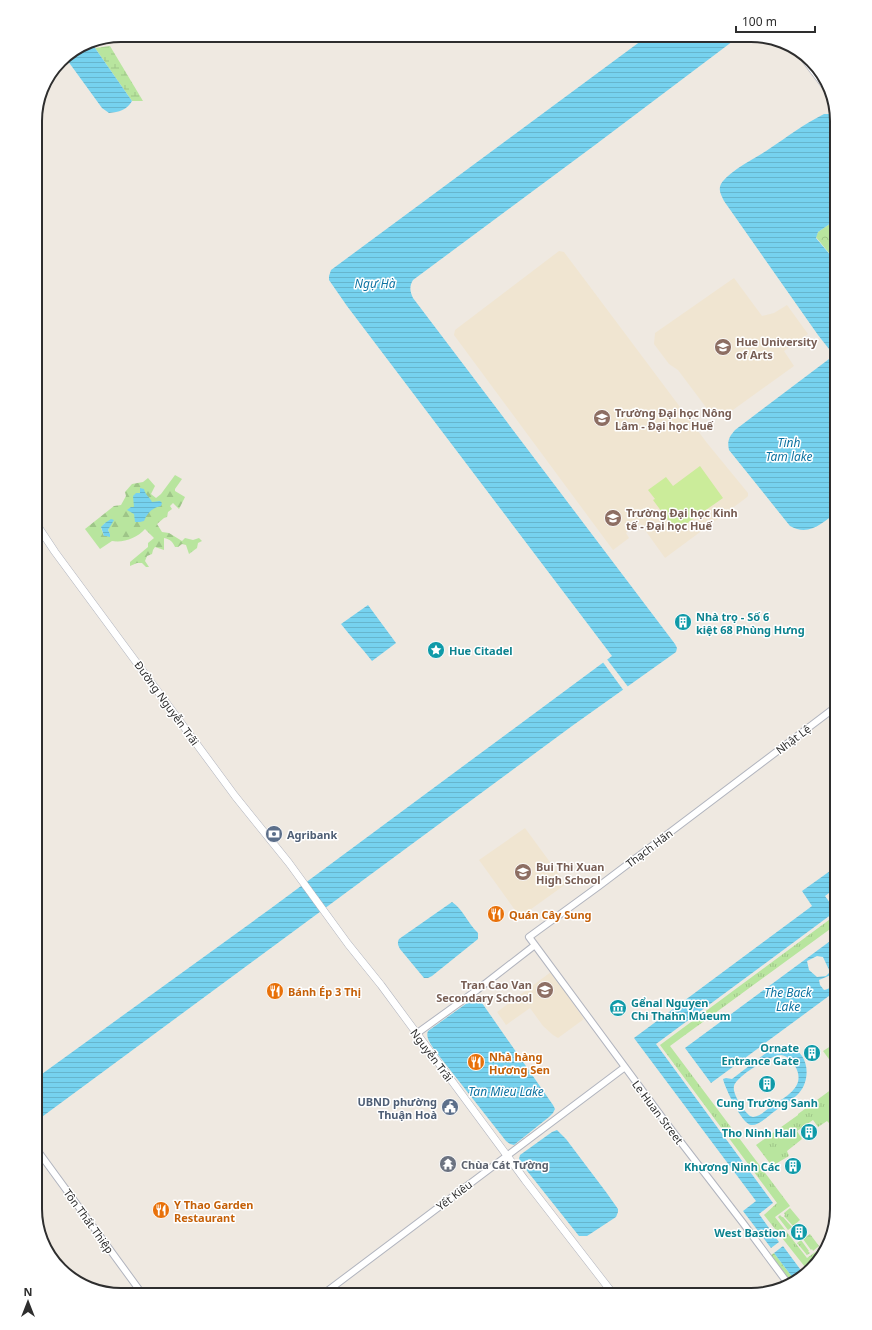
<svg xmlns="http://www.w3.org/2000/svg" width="872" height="1330" viewBox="0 0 872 1330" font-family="'Noto Sans',sans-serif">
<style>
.education{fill:#f0e5d1}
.grass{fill:url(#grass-tufts)}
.forest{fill:url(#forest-firs);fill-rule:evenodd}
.wetland{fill:url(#wetland-marsh)}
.park{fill:url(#park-crowns)}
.pitch{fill:#cbec9a}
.water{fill:url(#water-rules);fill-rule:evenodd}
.pier{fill:#efe9e1}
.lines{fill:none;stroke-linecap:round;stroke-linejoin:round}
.tertiary-casing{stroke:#b1b4be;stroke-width:8}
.secondary-casing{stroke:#b1b4be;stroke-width:8}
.tertiary{stroke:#fff;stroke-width:6}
.secondary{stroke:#fff;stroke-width:7}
.labels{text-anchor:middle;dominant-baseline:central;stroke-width:3;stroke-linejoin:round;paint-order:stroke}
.education-label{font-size:11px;font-weight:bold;fill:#785e54;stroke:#fff;text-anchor:start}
.culture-label{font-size:11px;font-weight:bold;fill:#0d838f;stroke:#fff;text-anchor:end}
.street-label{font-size:11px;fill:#2e2e2e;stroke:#fff}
.service-label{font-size:11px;font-weight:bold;fill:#4e5e75;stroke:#fff;text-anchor:start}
.food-label{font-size:11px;font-weight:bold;fill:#c56008;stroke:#fff;text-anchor:start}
.worship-label{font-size:11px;font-weight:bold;fill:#5b616d;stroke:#fff;text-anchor:start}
.water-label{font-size:12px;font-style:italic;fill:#0e73a2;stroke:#fff}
.rim{fill:none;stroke:#2e2e2e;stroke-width:2}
</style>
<defs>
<pattern id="grass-tufts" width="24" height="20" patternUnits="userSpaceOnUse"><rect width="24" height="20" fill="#b8e59e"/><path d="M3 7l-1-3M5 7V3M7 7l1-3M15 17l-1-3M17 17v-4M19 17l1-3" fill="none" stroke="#9ec588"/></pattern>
<pattern id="forest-firs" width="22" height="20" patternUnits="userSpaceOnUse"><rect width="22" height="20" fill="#b8e59e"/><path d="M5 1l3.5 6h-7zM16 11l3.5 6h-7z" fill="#9ec588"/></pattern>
<pattern id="wetland-marsh" width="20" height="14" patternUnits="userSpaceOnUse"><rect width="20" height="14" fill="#b8e59e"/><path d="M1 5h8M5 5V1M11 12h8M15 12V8" fill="none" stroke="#9ec588"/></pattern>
<pattern id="park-crowns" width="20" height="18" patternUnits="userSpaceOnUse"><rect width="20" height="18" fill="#b8e59e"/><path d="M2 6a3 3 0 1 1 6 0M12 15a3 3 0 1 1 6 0" fill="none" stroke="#9ec588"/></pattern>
<pattern id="water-rules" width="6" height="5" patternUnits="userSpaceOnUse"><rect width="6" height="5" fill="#76d2ef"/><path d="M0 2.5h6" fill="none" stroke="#66b5cd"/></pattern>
</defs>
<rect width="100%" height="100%" fill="#efe9e1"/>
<!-- education -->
<path class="education" d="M559,251L564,252L707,443L748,493V496L746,498L665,558L640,523L626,533L629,538L613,550L454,335L455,330Z
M734,278L762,316L774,313L787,305L808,334L784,351L794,366L726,415L711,414L678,370L669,364L654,344L655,333Z
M525,828L566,884L520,917L479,860Z
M551,972L584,1019L558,1038L553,1035L543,1026L530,1008L506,1025L497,1012Z"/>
<!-- grass -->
<path class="grass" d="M837,914V924L670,1046L790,1206L775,1217L807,1258L821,1248L825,1253L820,1258L819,1257L805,1267L764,1215L777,1203L660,1045Z
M837,1042V1070L823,1051Z
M836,1086L837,1124L833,1127L827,1121L818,1127L813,1120L797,1131L802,1139L787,1151L789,1156L772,1166L756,1145L798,1115V1114Z
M790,1208L800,1220L793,1226L784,1216L785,1215L784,1213Z
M780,1215L782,1217H783L792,1227L788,1230L778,1217Z
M810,1234L819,1246L813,1251L812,1249L811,1250L803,1239Z
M801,1240L809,1251H808L810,1253L807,1255L797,1243Z"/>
<!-- forest -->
<path class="forest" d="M175,475L182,479L175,489V491L185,497L179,509L173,503L170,506L172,509L168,512L167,517L164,518L157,524L162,532L169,533L182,541L185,538L193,540L199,538L202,541L198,543L197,548L189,554L186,545L182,544L178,547H175C173,542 170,539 164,538V550L155,547L153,550L152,554L147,556L145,561L149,567H146L142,563H137L130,566V562L148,547V543L154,538L145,529C137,538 124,543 112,541L100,549L85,529L114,506L121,505L126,496L125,492L132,484L143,482L148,478L155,486L151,494L156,498L161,494ZM105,523L110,526L108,530L110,534L104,536L101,528Z"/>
<!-- wetland -->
<path class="wetland" d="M110,46L143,101H132L95,48Z"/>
<!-- park -->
<path class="park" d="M837,219V263L816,237L818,232Z
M774,1253L796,1282L790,1285L768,1257Z"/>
<!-- pitch -->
<path class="pitch" d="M700,466L723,498L676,531L653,500L655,499L648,490L666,477L673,486Z"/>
<!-- water -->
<path class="water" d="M649,35H741L595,145L413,280C409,287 410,291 413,298L675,644L677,648L676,652L572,726L35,1122V1079L270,909L612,656L347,306L329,280V276L331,270Z
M88,41H90L95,48L132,101C127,110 119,112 109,113L102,108L65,57Z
M824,114H832L837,121V219L818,232L816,238L837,263V343L829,349L818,335L724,201C721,195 718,190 721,184C729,171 756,158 769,149C787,137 804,124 824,114Z
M837,353V512C822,523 809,537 790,526L729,450C727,441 729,437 735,430Z
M140,488L144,489C145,495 150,497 152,502L160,501L162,503L161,506C152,508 147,513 144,521L140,522H135L134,514L127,510L131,507H134L133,496L136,493H140Z
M111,519L114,520L108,530L110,534V537L106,536H104L101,527L105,523Z
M368,605L396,643L372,661C362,648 351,637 341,624Z
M837,866V887L825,896L836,911L656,1044L773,1203L759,1214L779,1242L771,1248L743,1211L756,1201L634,1038L812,906L802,891Z
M452,902C463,909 468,924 478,933V939L432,976L428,978H424L400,949C398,945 397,943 399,939Z
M837,936V971H836L833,974L819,980L820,985L824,990C830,989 834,985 837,979V990L711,1083L685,1048ZM817,956L823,957L830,972L826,976L817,977L809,970L807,961Z
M474,998H478L482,1003L553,1105L555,1109L553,1113L549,1117L514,1145L510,1144L506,1141L436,1052C432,1046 425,1038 428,1031ZM474,1053C491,1053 487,1075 471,1069C465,1064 466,1056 474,1053Z
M780,1045C789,1046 797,1049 802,1056C809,1066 808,1083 799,1093C793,1100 783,1105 775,1111C769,1115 759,1126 751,1125C742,1124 725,1088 723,1079L726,1078L732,1079L770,1050L775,1046ZM781,1055C787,1056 792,1060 795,1066C808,1088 782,1098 769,1108C764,1112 760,1116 753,1117L750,1116C744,1111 732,1094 734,1086C737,1076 771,1055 781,1055Z
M557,1130L566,1139L606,1192L618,1209V1212L616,1217L587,1236H579L520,1162L519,1159L520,1155L552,1132Z
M783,1246L803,1273L808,1270L796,1282L774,1253Z"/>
<!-- pier -->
<path class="pier" d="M606,658L629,688L624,691L602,661Z"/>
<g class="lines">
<!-- tertiary casing -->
<g class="tertiary-casing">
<path id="tertiary" d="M416,1034L477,990L535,945
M35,1147L143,1295
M789,1285L743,1223L670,1128L529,937L599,886L837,706
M322,1295L625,1067"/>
</g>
<!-- secondary casing -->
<g class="secondary-casing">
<path id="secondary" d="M797,49L829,91
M35,522L55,552L235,796L289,863L348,944L381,985L525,1180L614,1295"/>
</g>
<!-- tertiary -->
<use href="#tertiary" class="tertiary"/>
<!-- secondary -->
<use href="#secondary" class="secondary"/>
</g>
<!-- icons -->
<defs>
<g id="university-disc" transform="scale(0.9)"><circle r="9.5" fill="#8d6e63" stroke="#fff"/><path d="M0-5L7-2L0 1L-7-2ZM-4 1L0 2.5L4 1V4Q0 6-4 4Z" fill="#fff"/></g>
<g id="building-disc" transform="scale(0.9)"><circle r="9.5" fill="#0f9aa8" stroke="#fff"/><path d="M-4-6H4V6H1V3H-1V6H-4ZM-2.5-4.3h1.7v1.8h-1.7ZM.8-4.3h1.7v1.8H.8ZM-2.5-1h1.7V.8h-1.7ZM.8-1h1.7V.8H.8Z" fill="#fff"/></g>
<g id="sight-disc" transform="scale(0.9)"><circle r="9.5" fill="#0f9aa8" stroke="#fff"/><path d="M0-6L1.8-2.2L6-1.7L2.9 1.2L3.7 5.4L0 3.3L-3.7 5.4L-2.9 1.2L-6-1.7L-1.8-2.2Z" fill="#fff"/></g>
<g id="bank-disc" transform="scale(0.9)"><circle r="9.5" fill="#5c6f8a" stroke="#fff"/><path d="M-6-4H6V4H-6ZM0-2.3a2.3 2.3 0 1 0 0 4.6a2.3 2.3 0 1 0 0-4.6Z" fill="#fff"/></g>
<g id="school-disc" transform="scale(0.9)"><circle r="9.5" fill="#8d6e63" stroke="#fff"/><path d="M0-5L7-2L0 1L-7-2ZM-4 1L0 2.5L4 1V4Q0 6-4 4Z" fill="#fff"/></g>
<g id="restaurant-disc" transform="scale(0.9)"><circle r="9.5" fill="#e8710a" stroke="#fff"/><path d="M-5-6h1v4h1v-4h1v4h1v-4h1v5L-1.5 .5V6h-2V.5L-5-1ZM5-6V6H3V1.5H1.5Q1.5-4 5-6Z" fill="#fff"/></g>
<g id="museum-disc" transform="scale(0.9)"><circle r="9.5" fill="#0f9aa8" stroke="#fff"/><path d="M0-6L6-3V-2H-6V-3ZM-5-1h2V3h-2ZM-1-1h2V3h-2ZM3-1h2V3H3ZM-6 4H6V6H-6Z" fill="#fff"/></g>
<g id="civic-disc" transform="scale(0.9)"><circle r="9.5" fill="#5c6f8a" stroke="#fff"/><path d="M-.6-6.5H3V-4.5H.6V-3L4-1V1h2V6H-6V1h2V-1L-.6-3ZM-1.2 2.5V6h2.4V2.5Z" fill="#fff"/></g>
<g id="temple-disc" transform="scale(0.9)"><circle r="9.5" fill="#6b7280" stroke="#fff"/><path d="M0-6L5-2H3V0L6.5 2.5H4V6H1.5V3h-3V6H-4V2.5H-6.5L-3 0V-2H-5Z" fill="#fff"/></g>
</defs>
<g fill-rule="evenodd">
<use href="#university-disc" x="723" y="347"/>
<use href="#university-disc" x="602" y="418"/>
<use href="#university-disc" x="613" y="518"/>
<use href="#building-disc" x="683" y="622"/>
<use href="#sight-disc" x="436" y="650"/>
<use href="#bank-disc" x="274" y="834"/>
<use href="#school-disc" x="523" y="872"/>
<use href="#restaurant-disc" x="496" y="914"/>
<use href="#school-disc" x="545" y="990"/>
<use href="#restaurant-disc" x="275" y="991"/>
<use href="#museum-disc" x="618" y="1008"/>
<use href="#building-disc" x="812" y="1053"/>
<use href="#restaurant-disc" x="476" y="1062"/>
<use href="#building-disc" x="767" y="1084"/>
<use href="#civic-disc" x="450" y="1107"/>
<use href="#building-disc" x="809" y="1132"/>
<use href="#temple-disc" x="448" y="1164"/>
<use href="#building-disc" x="793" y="1166"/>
<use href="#restaurant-disc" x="161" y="1210"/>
<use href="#building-disc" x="799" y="1232"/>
</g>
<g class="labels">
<!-- education labels -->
<g class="education-label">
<text x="736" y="341">Hue University<tspan x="736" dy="13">of Arts</tspan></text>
<text x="615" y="412">Trường Đại học Nông<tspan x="615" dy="13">Lâm - Đại học Huế</tspan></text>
<text x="626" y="512">Trường Đại học Kinh<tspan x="626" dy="13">tế - Đại học Huế</tspan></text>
<text x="536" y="866">Bui Thi Xuan<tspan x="536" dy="13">High School</tspan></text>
<text x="532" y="984" text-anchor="end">Tran Cao Van<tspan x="532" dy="13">Secondary School</tspan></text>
</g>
<!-- culture labels -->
<g class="culture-label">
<text x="696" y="616" text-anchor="start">Nhà trọ - Số 6<tspan x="696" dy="13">kiệt 68 Phùng Hưng</tspan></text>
<text x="449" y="650" text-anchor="start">Hue Citadel</text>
<text x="631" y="1002" text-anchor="start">Gểnal Nguyen<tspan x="631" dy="13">Chi Thahn Múeum</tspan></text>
<text x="799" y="1047">Ornate<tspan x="799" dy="13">Entrance Gate</tspan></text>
<text x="767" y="1102" text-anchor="middle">Cung Trường Sanh</text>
<text x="796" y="1132">Tho Ninh Hall</text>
<text x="780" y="1166">Khương Ninh Các</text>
<text x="786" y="1232">West Bastion</text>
</g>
<!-- street labels -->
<g class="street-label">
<text transform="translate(167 703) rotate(54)">Đường Nguyễn Trãi</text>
<text transform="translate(793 739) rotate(-37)">Nhật Lệ</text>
<text transform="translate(649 848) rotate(-37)">Thạch Hãn</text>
<text transform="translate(432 1055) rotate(53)">Nguyễn Trãi</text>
<text transform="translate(658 1112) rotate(53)">Le Huan Street</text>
<text transform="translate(454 1195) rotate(-37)">Yết Kiêu</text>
<text transform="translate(89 1221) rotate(54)">Tôn Thất Thiệp</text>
</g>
<!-- service labels -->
<g class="service-label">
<text x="287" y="834">Agribank</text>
<text x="437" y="1101" text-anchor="end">UBND phường<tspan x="437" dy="13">Thuận Hoà</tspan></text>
</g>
<!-- food labels -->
<g class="food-label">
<text x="509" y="914">Quán Cây Sung</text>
<text x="288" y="991">Bánh Ép 3 Thị</text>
<text x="489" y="1056">Nhà hàng<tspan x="489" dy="13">Hương Sen</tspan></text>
<text x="174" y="1204">Y Thao Garden<tspan x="174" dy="13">Restaurant</tspan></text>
</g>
<!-- worship labels -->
<g class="worship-label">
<text x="461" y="1164">Chùa Cát Tường</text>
</g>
<!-- water labels -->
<g class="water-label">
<text x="375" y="283">Ngự Hà</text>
<text x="789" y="442">Tinh<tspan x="789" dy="14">Tam lake</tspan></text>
<text x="788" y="992">The Back<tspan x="788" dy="14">Lake</tspan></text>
<text x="506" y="1091">Tan Mieu Lake</text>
</g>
</g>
<!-- crop -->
<path d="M0 0H872V1330H0ZM121 42H751A79 79 0 0 1 830 121V1209A79 79 0 0 1 751 1288H121A79 79 0 0 1 42 1209V121A79 79 0 0 1 121 42Z" fill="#fff" fill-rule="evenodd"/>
<path class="rim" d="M121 42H751A79 79 0 0 1 830 121V1209A79 79 0 0 1 751 1288H121A79 79 0 0 1 42 1209V121A79 79 0 0 1 121 42Z"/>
<!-- north arrow -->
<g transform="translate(28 1302)" stroke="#ffffff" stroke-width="3" paint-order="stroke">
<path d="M0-3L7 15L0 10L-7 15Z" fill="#2e2e2e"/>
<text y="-6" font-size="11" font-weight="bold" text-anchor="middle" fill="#2e2e2e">N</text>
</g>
<!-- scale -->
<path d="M736 26v6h79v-6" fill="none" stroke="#2e2e2e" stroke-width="2"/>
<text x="742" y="26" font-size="12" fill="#2e2e2e" stroke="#ffffff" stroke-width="3" paint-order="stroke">100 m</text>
</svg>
